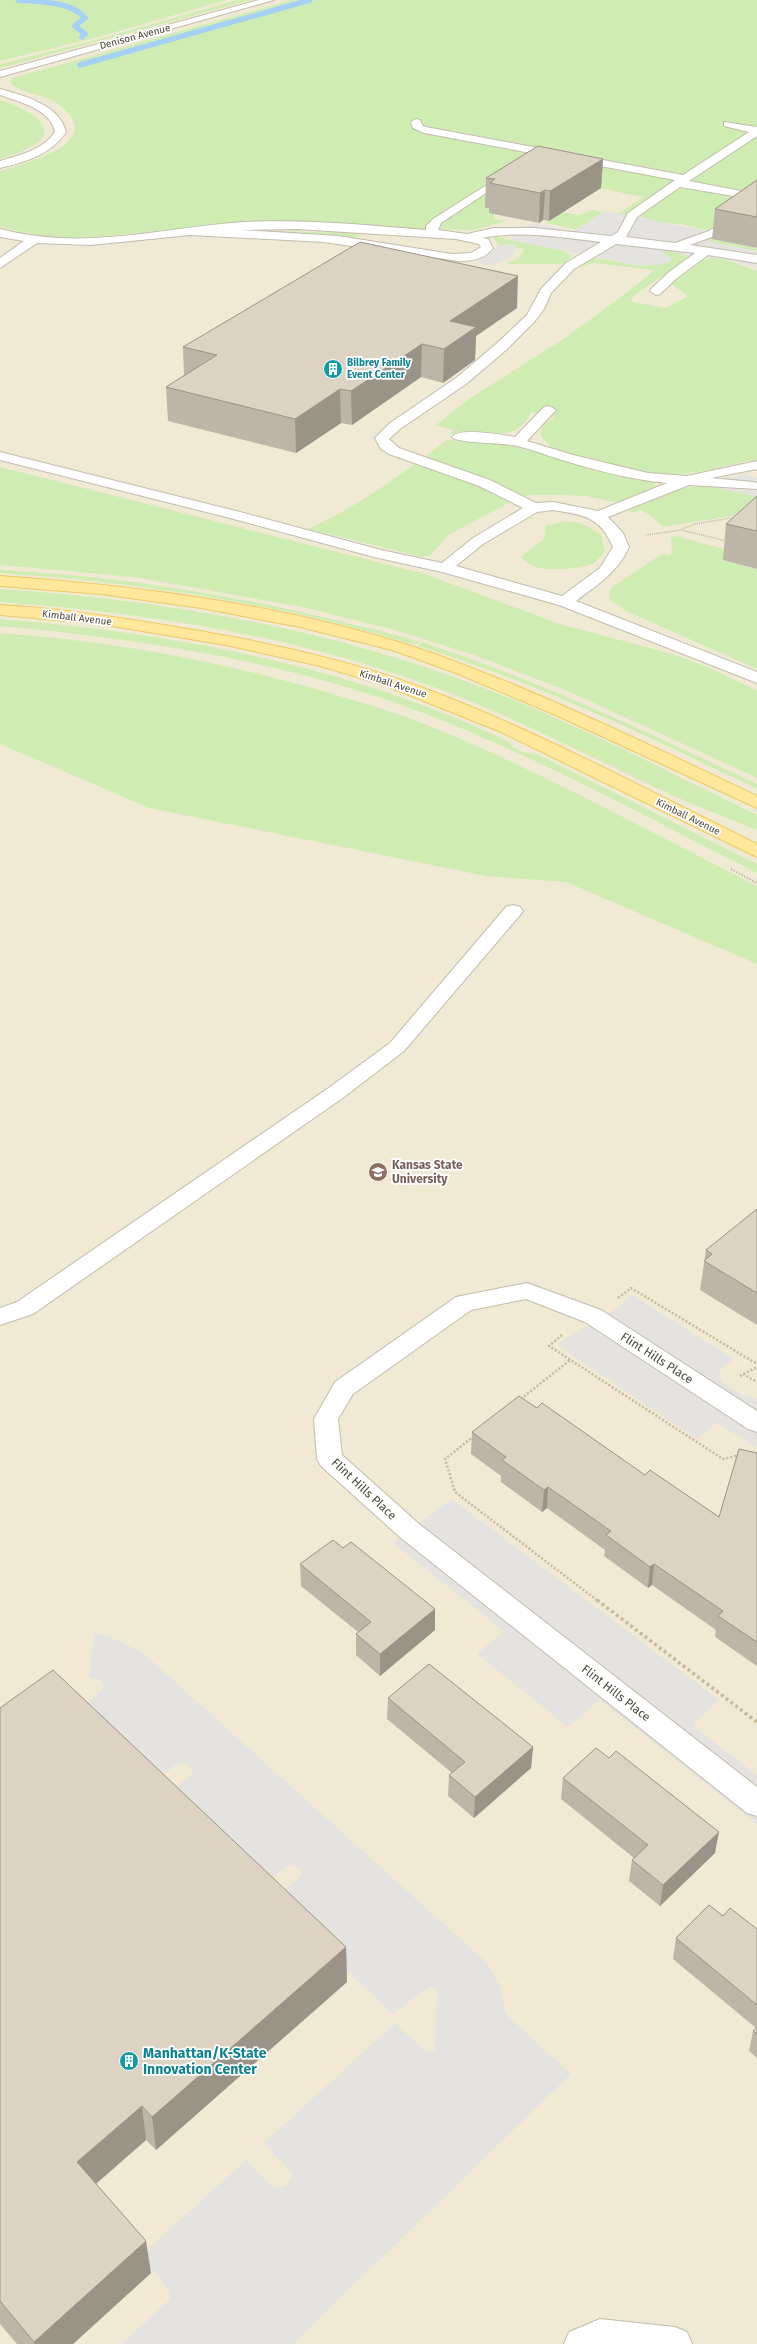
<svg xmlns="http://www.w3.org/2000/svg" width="757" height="2344" viewBox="0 0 757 2344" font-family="'Fira Sans',sans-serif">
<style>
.education{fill:#f0ead4}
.green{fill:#cfedb2}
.parking{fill:#e5e3df}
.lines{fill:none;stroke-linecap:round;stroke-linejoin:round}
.stream{stroke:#a5d1f6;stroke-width:5.5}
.minor-casing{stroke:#c3bcac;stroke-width:2}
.major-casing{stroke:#ecca63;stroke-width:2}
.path-far3{stroke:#c6b99d;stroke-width:1.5;stroke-dasharray:1 1;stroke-linecap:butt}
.path-far2{stroke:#c6b99d;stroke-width:2;stroke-dasharray:1.5 1.5;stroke-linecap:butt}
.path-far1{stroke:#c6b99d;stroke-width:2.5;stroke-dasharray:2 2;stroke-linecap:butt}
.path{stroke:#c6b99d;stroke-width:3.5;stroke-dasharray:3 3;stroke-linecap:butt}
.minor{fill:#fff;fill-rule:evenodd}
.major{fill:#ffe79b;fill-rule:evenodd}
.wall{fill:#bdb5a7}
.shaded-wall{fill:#9a9488}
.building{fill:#dcd3c2;stroke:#9a9488}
.labels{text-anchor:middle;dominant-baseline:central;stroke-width:3.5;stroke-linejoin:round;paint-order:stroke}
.far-street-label{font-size:10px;fill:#4b4538;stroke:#fff}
.far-culture-label{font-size:10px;font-weight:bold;fill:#0d838f;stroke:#fff;text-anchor:start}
.education-label{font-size:12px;font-weight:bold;fill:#785e54;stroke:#fff;text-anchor:start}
.street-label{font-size:12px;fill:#4b4538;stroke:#fff}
.near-culture-label{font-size:14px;font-weight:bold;fill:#0d838f;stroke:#fff;text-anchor:start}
</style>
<rect width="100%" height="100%" fill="#f6f3eb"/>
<!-- education -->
<path class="education" d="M0,0H757V2344H0Z"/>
<!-- green -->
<path class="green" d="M0,0H227L102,36L0,61Z
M237,0H251L0,68V64L92,41Z
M292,0H757V127L628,215L618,214L643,197L529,174L485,207L494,209L496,214L493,217L494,219L506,221L474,230L215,225L109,236L71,238L38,235L0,227V171C18,165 83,150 74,123C71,114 63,107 55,102C41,94 22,94 10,83L13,78Z
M0,100C57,119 61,142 0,159Z
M757,135V196L687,182Z
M681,185L757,199L713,239L757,248V251L710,242L707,239V230L681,224L658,223L639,216Z
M592,210L603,212L574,231V229L546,223L562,213L557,211L579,215Z
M238,230L354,233L361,236L352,238Z
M496,235L501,238L561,250L572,256L564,264H506L519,258L524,249L516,248V244L498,245L493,237Z
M661,251H669L687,255L689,258L636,294L631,300L633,302L665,308L687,297L686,294L671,284L703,260L712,258L725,259L757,271V460C736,462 718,469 697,472C657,478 619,470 580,458C572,455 561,454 554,449C547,445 544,440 540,434L543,425L555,418L531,412C519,445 476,432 449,434L453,430L436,425L469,399L565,338L638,284L654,270L594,263L577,267L589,260L598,258L640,266L657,265L668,262Z
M447,440L499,442L638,480L655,483V487L619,503L586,496L560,495H532L518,498L448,535L430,556L422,557L308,529C357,507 404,473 447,440Z
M0,467L425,574L560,624L672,654L707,667L757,690V778L568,691L474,655L395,630L307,608L134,577L0,565Z
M704,485L757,496V512L662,527C656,519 649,514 641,510L633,513L627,509L672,490Z
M565,521L581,523L601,534L605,551C602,555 598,561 592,564C581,569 548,571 536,567C530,565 525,561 520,557L544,539L546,526Z
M676,536L732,551L723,560L757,569V669L628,612L610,600L609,593L611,588L662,554L671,555L672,544L670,537Z
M0,570C144,577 283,604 421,642L415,645C280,603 141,583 0,573Z
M0,589C165,600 334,629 489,690C581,726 668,772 757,815V830C721,815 685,802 650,785C577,750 507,714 431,686C293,635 146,613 0,602Z
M0,619C175,633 351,666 510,742L512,747L523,752L539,755L757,864V873C650,819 538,757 423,713C289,662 143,639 0,626Z
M0,633C111,641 220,661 326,692C363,703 401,714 437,729C546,774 652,833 757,886V964L566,882L486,876L149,808L0,744Z
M422,642C538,680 647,732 757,784V789C645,735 537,683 418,646Z"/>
<!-- parking -->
<path class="parking" d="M605,211L712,232L708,239L710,242L757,251V267L725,259L688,256L669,251L660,252L670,257L671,260L669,262L657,265H636L511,240L524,227L533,223L574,231Z
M516,244L515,252L511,257L492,265H484L473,259L491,253L498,245Z
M743,474L757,478V496L704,485Z
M632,1295L734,1359L721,1369L719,1375L723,1383L742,1395L757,1399V1447L716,1423L697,1439L556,1344L616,1309Z
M452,1499L719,1700L692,1725L757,1775V1824L600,1700L568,1727L477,1654L504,1631L393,1543Z
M94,1633L110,1637L142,1652L486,1962L500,1986L505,2010L509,2017L571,2074L293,2344H122L170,2299L169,2290L140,2256L246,2160L276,2189L286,2186L292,2177V2173L264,2143L395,2023L425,2051L435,2052L437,1988L431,1986L392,2014L273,1900L300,1877L302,1873L300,1868L290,1864L259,1888L163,1797L192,1774L193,1771L189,1765L183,1762L177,1764L150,1785L74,1712L101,1692L104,1687L101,1680L89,1677Z"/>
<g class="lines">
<!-- stream -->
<path class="stream" d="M18,0C38,2 72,1 85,18L75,26L85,34L82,37
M80,65L310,0"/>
<!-- minor casing -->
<g class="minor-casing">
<path id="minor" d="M259,0H274L0,77V71Z
M0,89C23,95 60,105 66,132C51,155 25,162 0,168V161C20,155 43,150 55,132C51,109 19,102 0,95Z
M416,119L420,120L423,126L426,127L683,175L749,132L724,126V122L757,127V136L689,181L757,194V200L680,187L637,217L626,237L675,243L709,231L737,213L743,216L741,218L717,235L690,245L757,255V263L708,255L677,278L660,294L656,295L650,291L652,288L669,272L695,253L616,244L574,269L551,293L544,309L535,321L506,350L466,384L400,429L389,439L399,448L490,480L536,503L553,502L598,511L667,483C632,480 595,470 562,460C545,455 529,448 512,445C501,443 456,443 452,437C459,427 503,435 515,437L544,407L549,406L556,410L527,441L573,455L648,473L687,476L757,461V469L711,478L753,482L757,483V489L689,485L608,517L623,533L629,547C618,572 597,585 576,601L757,672V683L559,605L442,572L374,557L230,518L0,460V452L240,512L381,550L442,563L473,538L523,508L479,486L389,454L381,449L375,438L390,423L456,378L496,344L527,315L541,289L566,263L601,242C563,238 521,230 482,238L488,239L493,248C485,259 472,261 459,261L323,242L190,235L91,245L37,243L0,268V258L24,241L0,237V229C20,234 40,237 60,238C122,241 183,226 244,222C305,219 366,225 426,230V226L433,219L485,186L489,187L491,189L489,191L441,223L438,230L467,234L494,228H534L611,236L618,232L628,213L675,180L424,133L413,128L411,122ZM297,229L456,239L479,244L481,247L471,253L452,254L338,236L242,230ZM553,510C583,515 600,516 613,547L600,568L562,596L456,566L483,544L537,512Z
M513,905L520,907L523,911L520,915L404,1051L344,1097L33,1314L0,1325V1308L17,1302L330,1087L390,1043L506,907Z
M527,1283L601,1310L757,1411V1432L748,1429L585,1322L526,1299L471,1310L353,1394L338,1419L342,1455L419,1524L757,1787V1816L747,1813L401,1538L321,1466L317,1459L314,1419L335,1382L456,1297Z
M600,2319L675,2327L687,2332L692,2344H564L569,2332Z"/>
</g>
<!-- major casing -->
<g class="major-casing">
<path id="major" d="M0,576C140,586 282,604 417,648C448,658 479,671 510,683C594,718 675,757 757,796V808L558,716L456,673L392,650L300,627L201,608L101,594L0,586Z
M0,605C59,608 117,617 176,627C261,641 348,659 429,690C542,733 649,791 757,844V857L501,732L384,685L320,666L226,645L100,624L0,615Z"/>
</g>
<!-- path-far3 -->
<path class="path-far3" d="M682,529L695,524L737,517
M646,535L681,530L727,541"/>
<!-- path-far2 -->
<path class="path-far2" d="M731,869L757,883"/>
<!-- path-far1 -->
<path class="path-far1" d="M618,1298L631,1288L757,1364
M562,1335L549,1346L723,1459L741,1455
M743,1374L757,1382
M740,1376L757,1367
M521,1399L570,1360
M474,1436L445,1459L455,1492L598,1601"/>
<!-- path -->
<path class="path" d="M597,1600L757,1722"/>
<!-- minor -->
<use href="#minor" class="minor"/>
<!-- major -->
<use href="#major" class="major"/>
</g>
<!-- wall -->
<path class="wall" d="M603,159L601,188L549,221L543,220L539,223L489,213V208H485L486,178Z
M757,180V248L712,239L715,209Z
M517,308L476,336L475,360L443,383L421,377L352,425L341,423L296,453L168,421L166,387L184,375L183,347Z
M757,496V569L723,560L726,524Z
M757,1209V1325L700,1290L706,1250Z
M537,1408L645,1475L719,1517L757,1453V1666L715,1637L716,1630L652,1585L648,1588L604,1556L605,1550L547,1508L542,1512L501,1482V1476L471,1454L472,1432Z
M343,1548L435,1609V1630L380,1676L356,1655V1634L358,1632L301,1586L300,1564Z
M388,1698L533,1747L531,1768L474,1818L448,1796L449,1775L452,1773L387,1719Z
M0,1708L346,1947L347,1982L156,2150L146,2140L96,2184L151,2273L73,2344H17L0,2324Z
M563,1778L715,1853L660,1906L629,1881L632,1860L634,1858L561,1799Z
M723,1916L757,1929V2058L749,2051L753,2031L756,2028L673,1959L676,1938Z"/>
<!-- shaded-wall -->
<path class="shaded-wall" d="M603,159L601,188L549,221L550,191Z
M545,190L543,220L539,223L540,193Z
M518,276L517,308L476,336L475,360L443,383L444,349L450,321Z
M422,344L421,377L352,425L351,391Z
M340,389L341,423L296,453L295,419Z
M548,1487L547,1508L542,1512L544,1490Z
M654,1564L652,1585L648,1588L650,1567Z
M435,1609V1630L380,1676V1654Z
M533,1747L531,1768L474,1818L475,1797Z
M719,1832L715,1853L660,1906L663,1885Z
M346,1947L347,1982L156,2150L152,2117Z
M142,2106L146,2140L83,2195L77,2162Z
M146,2241L151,2273L73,2344H34V2342Z"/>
<!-- building -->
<path class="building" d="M538,146L603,159L550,191L545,190L540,193L490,183L495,179L486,178Z
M757,180V217L715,209Z
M360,242L518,276L450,321L476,327L444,349L422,344L351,391L340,389L295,419L166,387L217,355L183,347Z
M757,496V531L726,524Z
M757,1209V1293L704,1261L712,1254L706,1250Z
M519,1396L537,1408L542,1403L645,1475L650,1470L719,1517L739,1449L757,1453V1642L718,1616L723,1611L654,1564L650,1567L606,1535L611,1531L548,1487L544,1490L502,1460L506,1457L472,1432Z
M333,1540L343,1548L351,1542L435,1609L380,1654L356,1634L371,1622L300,1564Z
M429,1664L533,1747L475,1797L449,1775L465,1762L388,1698Z
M53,1670L346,1947L152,2117L142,2106L77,2162L146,2241L34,2342L0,2301V1708Z
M596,1748L609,1758L616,1751L719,1832L663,1885L632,1860L648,1845L563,1778Z
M709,1905L723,1916L730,1908L757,1929V2005L676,1938Z
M757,2027V2034L753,2031Z"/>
<!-- icons -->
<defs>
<g id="building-disc" transform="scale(1)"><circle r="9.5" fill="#0f9aa8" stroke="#fff"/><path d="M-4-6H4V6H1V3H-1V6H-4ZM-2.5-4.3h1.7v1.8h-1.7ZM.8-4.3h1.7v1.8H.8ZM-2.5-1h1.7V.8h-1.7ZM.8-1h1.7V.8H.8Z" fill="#fff"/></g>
<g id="university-disc" transform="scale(1)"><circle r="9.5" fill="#8d6e63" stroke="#fff"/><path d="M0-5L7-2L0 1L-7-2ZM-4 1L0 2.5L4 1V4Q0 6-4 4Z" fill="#fff"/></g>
</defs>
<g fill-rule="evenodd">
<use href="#building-disc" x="333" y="369"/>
<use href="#university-disc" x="378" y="1172"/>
<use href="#building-disc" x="129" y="2061"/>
</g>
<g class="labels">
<!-- far-street labels -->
<g class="far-street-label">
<text transform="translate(135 37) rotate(-15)">Denison Avenue</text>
<text transform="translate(77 618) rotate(7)">Kimball Avenue</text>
<text transform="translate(393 684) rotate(18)">Kimball Avenue</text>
<text transform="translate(688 817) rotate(26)">Kimball Avenue</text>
</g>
<!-- far-culture labels -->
<g class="far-culture-label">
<text x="347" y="363">Bilbrey Family<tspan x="347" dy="12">Event Center</tspan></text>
</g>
<!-- education labels -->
<g class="education-label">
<text x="392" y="1165">Kansas State<tspan x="392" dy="14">University</tspan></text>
</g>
<!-- street labels -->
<g class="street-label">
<text transform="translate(657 1358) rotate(33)">Flint Hills Place</text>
<text transform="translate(364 1489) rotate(43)">Flint Hills Place</text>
<text transform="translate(616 1693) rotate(38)">Flint Hills Place</text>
</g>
<!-- near-culture labels -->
<g class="near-culture-label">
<text x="143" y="2053">Manhattan/K-State<tspan x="143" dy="16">Innovation Center</tspan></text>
</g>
</g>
</svg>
